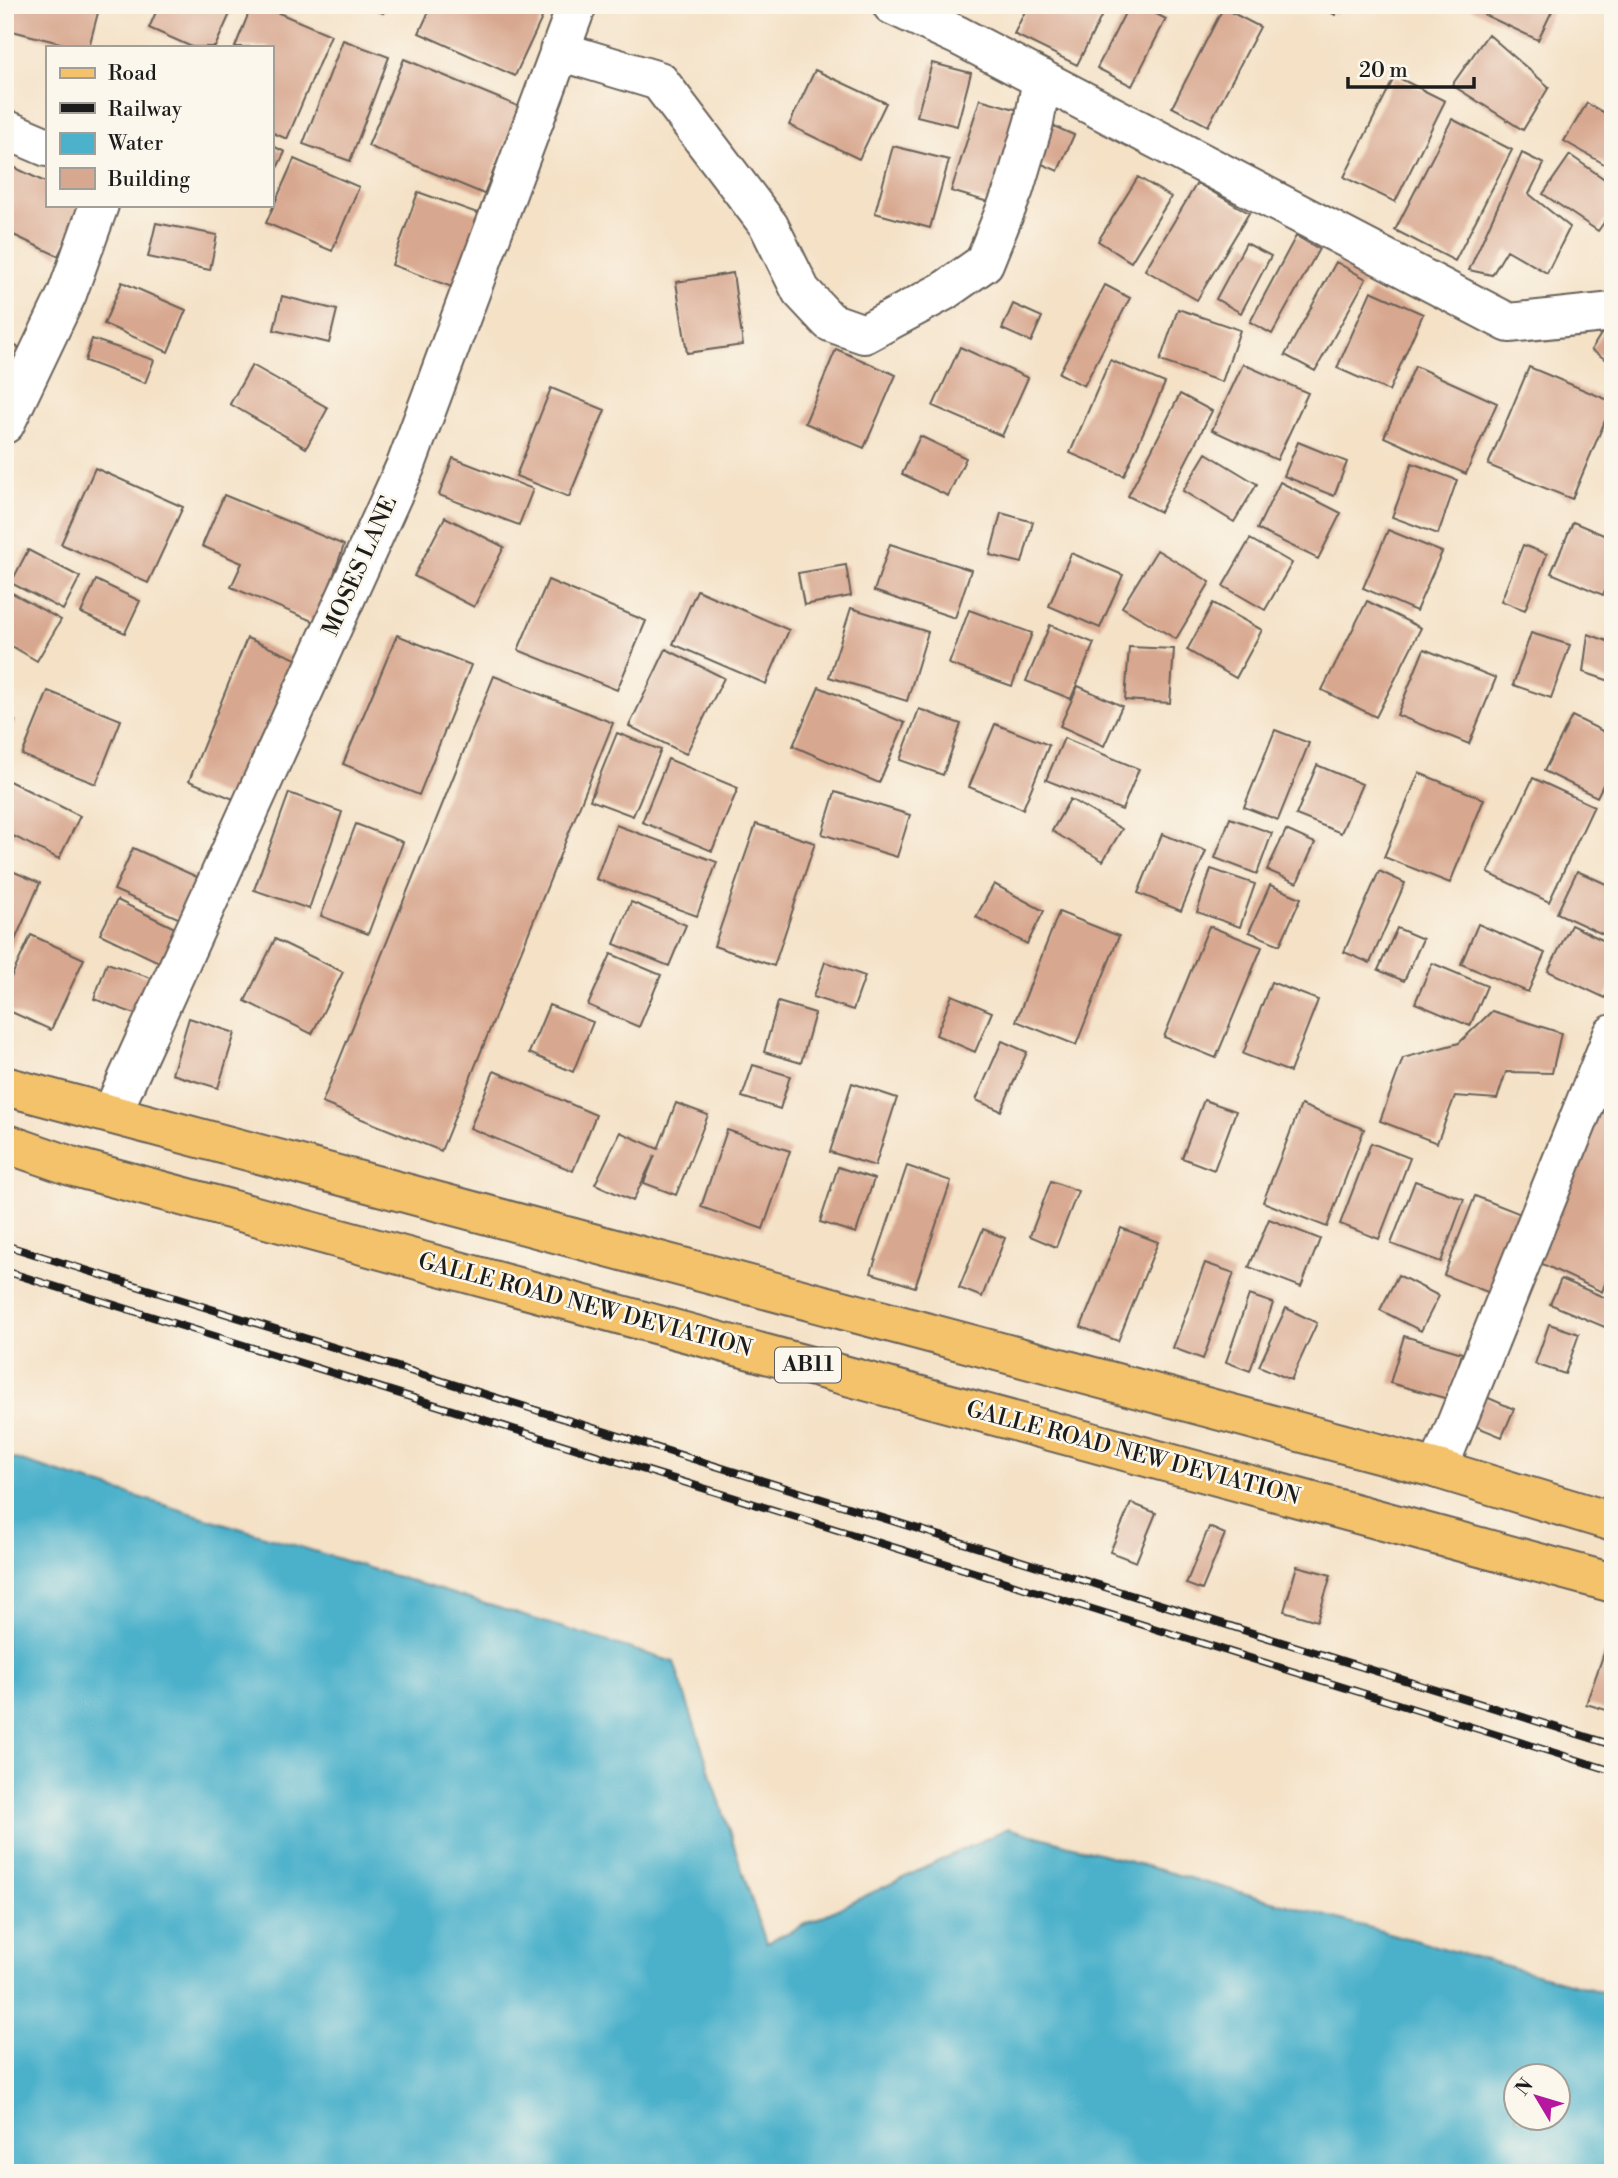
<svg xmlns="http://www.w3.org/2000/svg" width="1618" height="2178" viewBox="0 0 1618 2178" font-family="'Libre Bodoni',serif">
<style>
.water{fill:#4cb1cb;stroke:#346674;stroke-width:2;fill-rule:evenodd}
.building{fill:#d8a78f}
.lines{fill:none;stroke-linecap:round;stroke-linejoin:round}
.street-casing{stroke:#686158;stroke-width:42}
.primary-casing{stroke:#686158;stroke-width:42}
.street{stroke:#fff;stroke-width:38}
.primary{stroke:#f3c26a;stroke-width:38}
.rail-casing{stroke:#1c1c1c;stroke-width:8}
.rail{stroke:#fbf7ec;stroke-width:5;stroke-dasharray:16;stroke-linecap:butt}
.labels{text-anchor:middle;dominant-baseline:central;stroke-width:5;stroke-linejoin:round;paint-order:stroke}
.shield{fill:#fbf7ec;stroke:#5f5e5a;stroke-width:2}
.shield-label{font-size:21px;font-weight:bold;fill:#1c1c1c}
.street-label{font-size:23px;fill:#1c1c1c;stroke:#fbf7ec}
</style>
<rect width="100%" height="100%" fill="#fbf7ec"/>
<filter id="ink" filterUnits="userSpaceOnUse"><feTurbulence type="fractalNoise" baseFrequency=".0143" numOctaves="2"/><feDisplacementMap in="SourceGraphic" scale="14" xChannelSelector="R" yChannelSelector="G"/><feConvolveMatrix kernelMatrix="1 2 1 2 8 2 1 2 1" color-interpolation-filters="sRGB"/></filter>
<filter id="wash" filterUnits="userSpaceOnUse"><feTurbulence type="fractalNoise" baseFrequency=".00686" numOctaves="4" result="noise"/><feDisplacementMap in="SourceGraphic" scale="28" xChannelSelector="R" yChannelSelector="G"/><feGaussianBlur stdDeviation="1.57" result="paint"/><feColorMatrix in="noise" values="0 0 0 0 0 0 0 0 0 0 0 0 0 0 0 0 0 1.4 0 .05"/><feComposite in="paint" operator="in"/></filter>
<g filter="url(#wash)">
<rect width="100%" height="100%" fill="#f4e1c6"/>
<!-- water -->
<path class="water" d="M5,1456L674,1662L766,1943L1008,1828L1613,1995V2173H5ZM1516,2076H1558V2118H1516Z"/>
<g id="blocks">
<!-- building -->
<path class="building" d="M14,5H100L89,47H76L8,30Z
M159,5H234L215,47H192L149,28Z
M252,5H260L331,35L287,139L271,132V47H235Z
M364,5H386L383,13Z
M432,5H548L515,76L419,33Z
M1028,5H1107L1077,65L1014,34Z
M1129,5H1139L1166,19L1132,86L1097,68Z
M1320,5H1341L1335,15Z
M1464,5H1545L1553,9L1538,40Z
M1223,8L1260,27L1208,126L1172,107Z
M1488,34L1549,87L1523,130L1452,85Z
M343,40L389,57L350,161L303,144Z
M404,59L520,107L484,194L368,146Z
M932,63L971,73L957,126L917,116Z
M815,70L886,103L859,159L789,125Z
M1395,76L1445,101L1395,202L1344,177Z
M980,99L1025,112L995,204L951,191Z
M1587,103L1613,118V169L1564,141Z
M1452,119L1512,150L1455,261L1395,230Z
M1051,125L1074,135L1058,171L1035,161Z
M271,145L285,152L271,180Z
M893,146L949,160L930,228L875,213Z
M1522,153L1544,164L1529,194L1570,227L1547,273L1507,250L1492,275L1469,270Z
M1570,155L1613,185V210L1598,231L1543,194Z
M294,159L359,187L332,251L266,223Z
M5,163L47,183V205H84L58,256L5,231Z
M1138,177L1171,197L1131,262L1098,241Z
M1197,183L1249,213L1197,300L1145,270Z
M418,192L486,216L460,290L392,265Z
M156,223L217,235L210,270L148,257Z
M1296,236L1319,249L1272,334L1250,322Z
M1246,243L1271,256L1241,313L1216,299Z
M1336,262L1366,279L1315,371L1285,355Z
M733,273L743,345L687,353L676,282Z
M122,282L186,310L168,352L104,324Z
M1105,285L1130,298L1084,386L1059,373Z
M1371,291L1423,314L1389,391L1337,368Z
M282,296L337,310L329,343L274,330Z
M1013,304L1042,317L1031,342L1002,329Z
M1178,309L1240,330L1222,382L1160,361Z
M1611,318L1613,319V364L1591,350Z
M92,339L154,360L145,383L85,361Z
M5,342L28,351L5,397Z
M960,347L1028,378L1002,436L933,406Z
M836,349L896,375L864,448L805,423Z
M1110,360L1165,383L1124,476L1070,453Z
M1243,364L1308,393L1277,460L1212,430Z
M252,365L328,408L306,448L230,404Z
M1415,366L1497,403L1466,474L1384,437Z
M1529,367L1613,402L1572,499L1488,465Z
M551,388L605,410L569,497L516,476Z
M1180,394L1212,411L1160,512L1128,496Z
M920,436L966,458L948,496L902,474Z
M1298,442L1347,462L1334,496L1284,476Z
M1206,453L1257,484L1234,522L1183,491Z
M453,458L533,489L519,525L439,495Z
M1412,463L1457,480L1438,534L1392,517Z
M95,468L183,507L148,583L61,544Z
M1280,482L1341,513L1318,559L1257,529Z
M224,495L344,545L317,623L231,587L242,563L202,546Z
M1001,513L1033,522L1022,563L990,555Z
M445,517L504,547L474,607L414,576Z
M1573,522L1613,539V573L1603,595L1551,573Z
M1388,530L1442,552L1416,611L1363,588Z
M1250,539L1292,563L1265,610L1223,586Z
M890,544L971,570L955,618L874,591Z
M1523,545L1547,554L1525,610L1501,601Z
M28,550L80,577L63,610L11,583Z
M1157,550L1210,582L1176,639L1122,607Z
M1071,553L1123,575L1100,628L1049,606Z
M846,565L851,596L804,605L798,573Z
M96,580L140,601L125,633L81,613Z
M548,580L646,621L617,690L518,650Z
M5,589L61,620L37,661L5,642Z
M697,590L789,630L766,684L673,644Z
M1367,601L1421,628L1376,717L1322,690Z
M1213,603L1262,630L1236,678L1187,650Z
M851,608L928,632L907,701L829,677Z
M969,610L1032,633L1012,686L949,664Z
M1050,625L1094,643L1071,699L1026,681Z
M1531,633L1570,645L1551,698L1513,685Z
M1588,634L1613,643V682L1583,672Z
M397,635L471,665L419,795L343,764Z
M247,638L301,661L243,803L189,781Z
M1129,647L1174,649L1170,703L1125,700Z
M666,649L724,678L686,754L629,726Z
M1424,649L1496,678L1469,744L1397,715Z
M494,676L613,723L441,1151L322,1103Z
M1078,686L1122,706L1104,746L1060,726Z
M819,687L905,723L879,783L793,746Z
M48,691L121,720L96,784L22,755Z
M919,709L961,724L943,775L900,760Z
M5,715L15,721L5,739Z
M1572,716L1613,736V765L1597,797L1544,771Z
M995,724L1049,745L1023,809L969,787Z
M1275,730L1309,743L1278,820L1244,807Z
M617,733L661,750L633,816L590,800Z
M1064,738L1139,769L1122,810L1046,780Z
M668,759L738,788L712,851L642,822Z
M1317,765L1362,784L1341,833L1296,815Z
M1419,773L1484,799L1450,883L1384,857Z
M1533,778L1594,806L1549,902L1488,873Z
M5,779L80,816L59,859L5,832Z
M835,792L910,815L897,857L822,834Z
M289,793L342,812L309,909L254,890Z
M1070,799L1122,829L1103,861L1052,831Z
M1230,818L1272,833L1257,874L1215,858Z
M356,824L403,842L368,934L321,916Z
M756,824L815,843L774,966L714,946Z
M616,825L717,862L697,916L596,879Z
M1286,830L1315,843L1297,883L1267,870Z
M1162,834L1206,851L1181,911L1138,893Z
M133,848L206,881L187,922L114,890Z
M5,868L40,883L5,963Z
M1211,869L1255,884L1240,927L1197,912Z
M1379,871L1405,883L1370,963L1344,952Z
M1577,871L1613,887V939L1557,913Z
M994,884L1044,911L1027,944L976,917Z
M1270,885L1301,898L1280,945L1249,932Z
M117,900L183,932L167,966L100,934Z
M631,902L686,925L669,966L614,944Z
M1059,912L1119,936L1076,1045L1016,1021Z
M1478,924L1545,953L1528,992L1461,964Z
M1571,925L1613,945V981L1605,998L1548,971Z
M1209,926L1262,947L1216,1058L1164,1037Z
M1397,928L1423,939L1404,981L1378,970Z
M31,935L84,959L51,1030L5,1009V990Z
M275,939L343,972L312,1034L245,1001Z
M611,954L661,975L639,1027L588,1005Z
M825,962L865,976L853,1010L813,997Z
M107,963L163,982L149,1019L94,999Z
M1432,963L1487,986L1470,1026L1415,1003Z
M1271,982L1318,1000L1290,1072L1243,1054Z
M952,995L992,1012L975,1052L936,1035Z
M778,1002L815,1013L801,1063L764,1052Z
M549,1005L593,1022L573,1072L529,1053Z
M1492,1011L1561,1033L1552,1073L1506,1072L1497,1099L1455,1096L1437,1143L1380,1121L1403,1058L1459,1043Z
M189,1018L235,1033L218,1088L172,1074Z
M1002,1041L1027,1052L1001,1111L976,1100Z
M753,1065L790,1076L780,1109L742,1097Z
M494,1071L596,1115L573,1171L470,1128Z
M852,1083L897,1098L875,1166L830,1152Z
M1599,1097L1613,1104V1262L1602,1292L1534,1260Z
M1204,1100L1236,1111L1214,1170L1182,1158Z
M676,1103L708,1115L676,1195L644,1183L655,1155L633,1201L595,1184L620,1132L658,1149Z
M1301,1105L1364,1129L1327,1227L1263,1202Z
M727,1130L790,1151L763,1229L701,1207Z
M1371,1143L1410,1158L1379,1239L1340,1224Z
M907,1166L951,1181L915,1287L871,1273Z
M838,1167L874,1179L856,1233L820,1222Z
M1051,1181L1078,1191L1056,1247L1030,1236Z
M1415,1181L1464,1199L1441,1262L1391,1244Z
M1475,1196L1521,1214L1490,1293L1444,1275Z
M1269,1219L1320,1239L1301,1287L1249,1267Z
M1121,1228L1158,1242L1118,1341L1081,1327Z
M983,1229L1005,1238L982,1297L959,1288Z
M1205,1263L1234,1273L1203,1359L1173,1348Z
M1398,1275L1439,1296L1421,1331L1380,1310Z
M1561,1279L1613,1301V1315L1607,1328L1550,1304Z
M1249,1295L1273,1303L1250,1371L1226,1362Z
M1286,1308L1317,1323L1291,1380L1259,1366Z
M1549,1324L1579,1334L1565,1374L1535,1364Z
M1404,1336L1462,1353L1448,1399L1390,1383Z
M1477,1393L1514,1409L1502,1437L1465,1422Z
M1131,1503L1156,1513L1136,1562L1110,1552Z
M1209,1527L1225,1534L1202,1590L1186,1584Z
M1297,1566L1331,1575L1317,1621L1284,1611Z
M1609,1639L1613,1640V1712L1586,1704Z"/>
</g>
</g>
<g filter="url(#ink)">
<use href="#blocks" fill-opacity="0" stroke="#686158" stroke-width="2"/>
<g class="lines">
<!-- street casing -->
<g class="street-casing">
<path id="street" d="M892,5L959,36L1509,323L1613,312
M559,51L659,81L769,226L801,291L830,322L864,334L944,291L984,263L1014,189L1034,122L1042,79
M5,129L47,147
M5,424L67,294L99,205
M112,1113L406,465L577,5
M1438,1469L1613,1034"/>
</g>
<!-- primary casing -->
<g class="primary-casing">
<path id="primary" d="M5,1086L1438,1469L1613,1522
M5,1143L74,1167L1613,1583"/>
</g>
<!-- street -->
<use href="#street" class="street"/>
<!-- primary -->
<use href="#primary" class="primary"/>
<!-- rail casing -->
<g class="rail-casing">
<path id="rail" d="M5,1245L1613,1745
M5,1271L1613,1771"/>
</g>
<!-- rail -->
<use href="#rail" class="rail"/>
</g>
</g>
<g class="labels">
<!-- shield labels -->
<rect class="shield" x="775" y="1347.5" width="66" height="35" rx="5"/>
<g class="shield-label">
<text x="808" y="1365">AB11</text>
</g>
<!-- street labels -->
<g class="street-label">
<text transform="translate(360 566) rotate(-66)">MOSES LANE</text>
<text transform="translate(585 1305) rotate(15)">GALLE ROAD NEW DEVIATION</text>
<text transform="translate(1133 1453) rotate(15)">GALLE ROAD NEW DEVIATION</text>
</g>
</g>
<!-- margin -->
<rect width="1618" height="2178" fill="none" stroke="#fbf7ec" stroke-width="28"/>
<!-- legend -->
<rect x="46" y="46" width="228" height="161" fill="#fbf7ec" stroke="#a29f99" stroke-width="2"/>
<rect x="60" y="68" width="35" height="10" fill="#f3c26a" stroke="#a29f99" stroke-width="2"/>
<text x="108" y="80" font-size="21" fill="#1c1c1c">Road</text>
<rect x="60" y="103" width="35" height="10" fill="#1c1c1c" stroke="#a29f99" stroke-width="2"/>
<text x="108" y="116" font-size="21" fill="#1c1c1c">Railway</text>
<rect x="60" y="133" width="35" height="21" fill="#4cb1cb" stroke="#a29f99" stroke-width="2"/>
<text x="108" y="150" font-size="21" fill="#1c1c1c">Water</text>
<rect x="60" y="168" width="35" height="21" fill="#d8a78f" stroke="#a29f99" stroke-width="2"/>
<text x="108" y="186" font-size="21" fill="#1c1c1c">Building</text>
<!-- north arrow -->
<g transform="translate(1537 2097) rotate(308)"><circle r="33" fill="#fbf7ec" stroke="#a29f99" stroke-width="2"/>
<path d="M0-5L12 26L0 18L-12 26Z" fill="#b5179e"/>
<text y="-10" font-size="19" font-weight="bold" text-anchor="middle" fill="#1c1c1c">N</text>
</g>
<!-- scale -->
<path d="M1348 77v10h126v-10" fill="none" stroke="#1c1c1c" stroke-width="3.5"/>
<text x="1359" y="77" font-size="21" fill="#1c1c1c" stroke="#fbf7ec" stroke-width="5" paint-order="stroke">20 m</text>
</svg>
